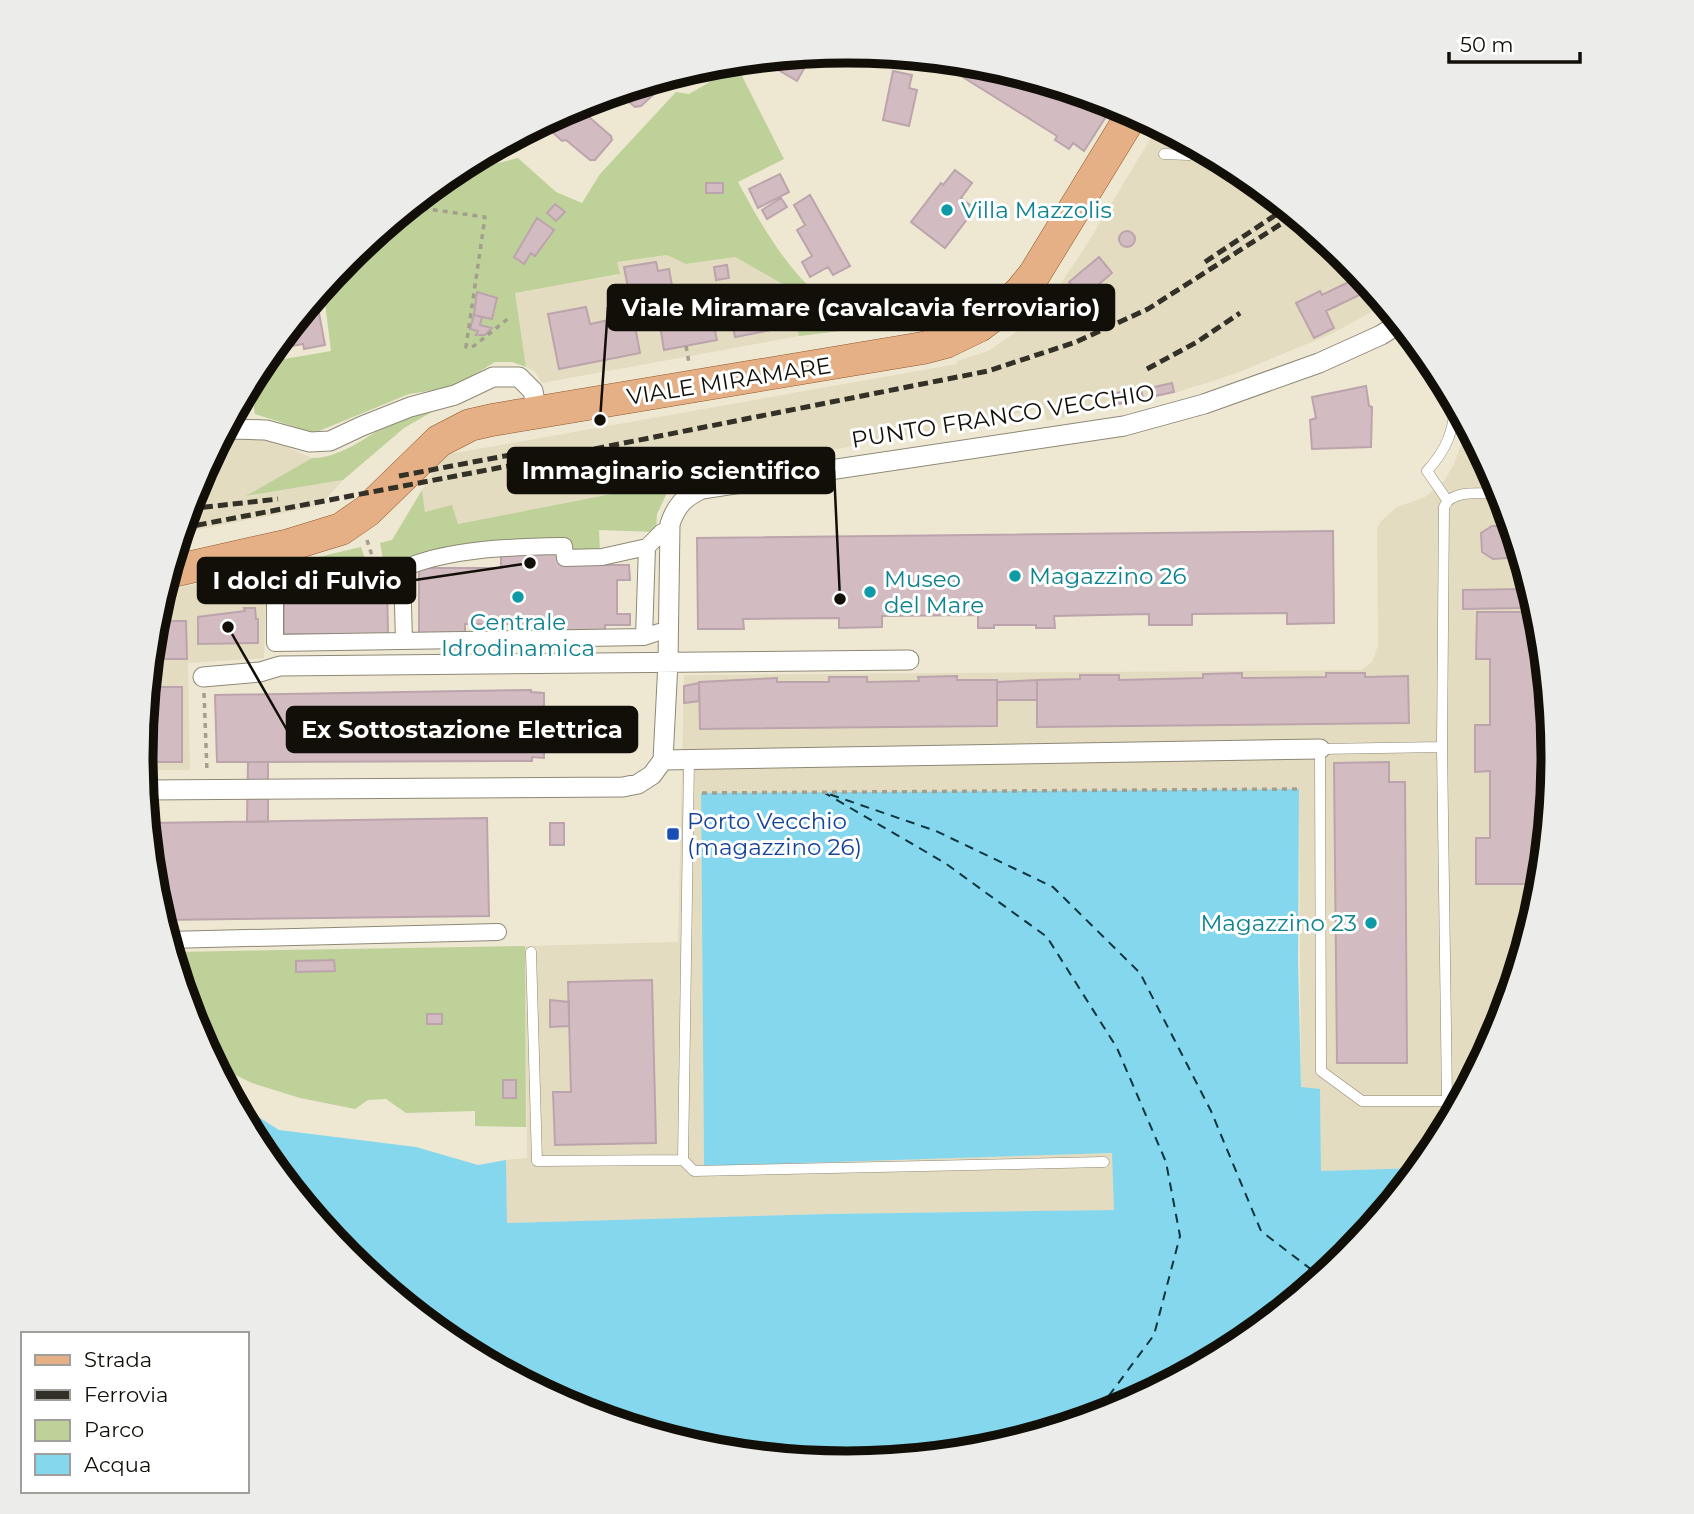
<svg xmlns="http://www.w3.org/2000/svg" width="1694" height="1514" viewBox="0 0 1694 1514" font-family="Montserrat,sans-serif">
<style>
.built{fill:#e4dcc0}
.green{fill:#bed199}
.water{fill:#84d7ed}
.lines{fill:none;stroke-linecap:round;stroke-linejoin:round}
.ferry{stroke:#0c343e;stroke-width:2;stroke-dasharray:9 7;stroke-linecap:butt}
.building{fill:#d3bbc2;stroke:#bba4ab;stroke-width:2}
.service-casing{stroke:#8d8875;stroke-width:11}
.pedestrian-casing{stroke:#8d8875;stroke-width:18}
.minor-casing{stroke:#8d8875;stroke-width:21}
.primary-casing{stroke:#905625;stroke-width:33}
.path{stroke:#a39e8e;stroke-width:3.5;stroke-dasharray:5 5;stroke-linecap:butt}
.service{stroke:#fff;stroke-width:10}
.pedestrian{stroke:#fff;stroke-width:16}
.minor{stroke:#fff;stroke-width:19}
.primary{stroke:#e5b086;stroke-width:32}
.rail{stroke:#323027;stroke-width:5;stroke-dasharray:10 5;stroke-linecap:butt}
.culture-dot{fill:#0f9aa8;stroke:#fff;stroke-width:2.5}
.transit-dot{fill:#1a4fb4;stroke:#fff;stroke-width:2.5}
.labels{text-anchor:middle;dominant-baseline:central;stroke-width:6;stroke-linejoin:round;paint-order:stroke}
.culture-label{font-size:23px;fill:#0d838f;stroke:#fff;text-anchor:start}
.street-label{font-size:23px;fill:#110f08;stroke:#fff}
.transit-label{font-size:23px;fill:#164399;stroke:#fff;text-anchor:start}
.rim{fill:none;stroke:#110f08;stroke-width:9}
.leader{fill:none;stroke:#110f08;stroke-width:2.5}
.callout-dot{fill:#110f08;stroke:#fff;stroke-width:2.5}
.callout{fill:#110f08;stroke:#110f08;stroke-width:2.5}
.callout-label{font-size:24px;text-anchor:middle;font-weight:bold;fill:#fff}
</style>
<rect width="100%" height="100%" fill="#eee8d3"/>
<!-- built -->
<path class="built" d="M1158,126L1240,170L1347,258L1385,305L1331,334L1237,373L1178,392L1047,421L1044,408L458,524L425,512L422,490L444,455L957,364V361L988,351L1031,322L1054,293L1084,249Z
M667,255L686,264L735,257L786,286L799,336L542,383L535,372L526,367L514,293L619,275L617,262Z
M1465,422L1500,487L1540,620L1553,757L1540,895L1499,1028L1434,1150L1419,1168L1321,1171L1320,1090L1301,1088L1299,789L701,793L704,1165L1113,1153L1115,1210L828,1214L507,1223L506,1160L527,1158L525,946L678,942L684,675L1361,670L1372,662L1378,646L1377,529L1381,521L1397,507L1425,497L1444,481L1454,464L1465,435Z
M262,436L312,458L248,496L343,480L319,506L181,533L195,486L216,447L233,437Z
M267,569L264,658L188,663L190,770H142L141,757L154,619L163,591Z"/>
<!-- green -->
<path class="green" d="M737,66L784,159L738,182C764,231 803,299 857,319C865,322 875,324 883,326L799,336L786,286L735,257L686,264L667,255L617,262L620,274L515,293L526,367L512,362H495L454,387L409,394L314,433L255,414L250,383L261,363L331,351L323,287L348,257L455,170L472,161L476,169L518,158L556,192L582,203L600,174L676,92L689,94Z
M437,409L404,428L343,480L246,496L312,458C343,458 368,434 396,421C408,415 424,413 437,409Z
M672,482L657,514L656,532L599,530L600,553L502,543L384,564L380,543L392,540L422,490L425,512L452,505L458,524Z
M361,547L369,571L265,593L267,569Z
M525,946L526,1127L475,1126V1111L406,1113L386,1099L368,1100L355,1109L300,1098L252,1083L215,1065L194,1027L172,952Z"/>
<!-- water -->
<path class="water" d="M1299,789L1298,961L1301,1087L1320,1089L1321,1171L1419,1168L1346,1257L1239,1344L1117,1410L984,1450L847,1463L709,1450L576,1409L454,1344L347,1256L260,1149L235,1102L279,1130L416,1147L478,1165L506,1160L507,1223L828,1214L1114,1210L1112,1153L704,1166L701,793Z"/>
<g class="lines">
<!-- ferry -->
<path class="ferry" d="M1039,1433L1102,1405L1154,1335L1180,1236L1166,1162L1117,1048L1047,937L945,863L823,792L936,831L1053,887L1140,973L1211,1111L1261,1231L1321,1277"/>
</g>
<!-- building -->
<path class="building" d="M786,57L805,67L797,81L773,67L778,58Z
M944,60L985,64L1071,91L1089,101L1085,95L1114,104L1084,151L1073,143L1069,149L1055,140L1057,136L942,64Z
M893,71L912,75L909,88L917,90L909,126L883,120Z
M651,82L655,86V93L641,106L635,107L617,92Z
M575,105L611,136L612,140L595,160H590L566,140L562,141L549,129L550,125L559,114Z
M955,170L972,183L961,198L975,209L945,248L911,222L941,183L943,185Z
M780,174L789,192L758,208L749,189Z
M706,183H723V193H706Z
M810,195L850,266L833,275L828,267L810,277L802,262L812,256L797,230L805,225L794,205Z
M781,198L787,207L767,219L762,210Z
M555,204L565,212L556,221L547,213Z
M537,218L554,230L535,256L531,253L524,264L514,257Z
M1119 239a8 8 0 1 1 16 0a8 8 0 1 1-16 0Z
M1099,257L1112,273L1083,298L1069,282Z
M656,262L658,271L669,269L672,286L629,293L624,267Z
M727,265L729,278L716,280L714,267Z
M1361,276L1372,289L1326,311L1334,328L1314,338L1296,303L1320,291L1322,295Z
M477,292L497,298L492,319L474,315Z
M316,297L325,345L304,349L303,344L275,349Z
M781,297L787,327L735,337L732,322L714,326L717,340L664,350L659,320Z
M586,307L590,324L633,315L640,353L559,369L548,314Z
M474,315L482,317L480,325L492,328L485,335H476L478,331L470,329Z
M1172,383L1174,392L1155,396L1154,387Z
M1366,386L1369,406L1372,407L1371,447L1312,449L1310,420L1316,418L1312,397Z
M1141,388L1143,399L1118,404L1116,393Z
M1492,526H1511L1521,557L1493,559L1482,552L1481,533Z
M1333,531L1334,623L1287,624V613L1192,614V625H1149V614L1054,616L1055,628H1036V625H994V628H978V615L882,616V627L839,628V618L743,619L744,629H698L697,538Z
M561,550L605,562V565H629L630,580H617V614H630V625H605V630H561L562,624H465V633H419V568H501V551Z
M387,582L388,634H284V600L357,599V583Z
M1521,589L1520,608L1463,609V590Z
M244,608H255L256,619H258V643L198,644V617L245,611Z
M1477,612H1537L1540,620L1553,757L1541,884H1476V838H1490V771L1475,772V725H1490V659H1476Z
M159,621H186L187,659H150L154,625L159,624Z
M1242,673V678L1326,677V673H1365V677L1408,676L1409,723L1037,727V680L1080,679V675H1119V680L1203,678V674Z
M957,676V680H997V726L700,729L699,682L777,678V682H829V677H867V682L919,681L918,677Z
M1037,680V700H997V682Z
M699,683V701L684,703V686Z
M148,687H182V762H141Z
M531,690V692L544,693V758L532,757V761L217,762L215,695Z
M248,762H268V822H247Z
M1389,762V782H1405L1407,1063H1337L1334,763Z
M487,818L489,916L162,920L154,894L147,823Z
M550,823H564V845H550Z
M334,960L335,971L296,972V961Z
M652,980L656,1143L555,1145L553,1092H571L568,982Z
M550,1000L569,1002V1026L550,1027Z
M427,1014H442V1024H427Z
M503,1080H516V1098H503Z"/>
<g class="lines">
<!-- service casing -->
<g class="service-casing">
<path id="service" d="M1164,154L1189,155L1199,148
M1447,500L1427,471C1446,450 1454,432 1455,403
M1442,747L1320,749L1321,1071L1362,1101H1460
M531,952L537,1161L683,1160L694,1171L1104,1162
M1447,1100L1442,747L1444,507C1452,488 1484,494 1502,494
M683,1160L689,760"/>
</g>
<!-- pedestrian casing -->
<g class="pedestrian-casing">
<path id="pedestrian" d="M647,547L602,557L565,558L564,546C514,547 449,548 402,569L275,597V643L644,637L659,632
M402,569L404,641
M644,637L647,547L662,532
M168,940L498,932"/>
</g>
<!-- minor casing -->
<g class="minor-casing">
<path id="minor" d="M223,433L234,429L266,430L310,442L330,441L362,426L410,407L455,395L493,377H519L533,391L537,412
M203,677L260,672L280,666L909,660
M663,760L1320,749
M144,790L623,787L638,784L652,775L663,760L668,662L670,524C676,506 684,497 702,489L1124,426L1204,404L1319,363L1381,335L1400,323"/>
</g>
<!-- primary casing -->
<g class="primary-casing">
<path id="primary" d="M169,572L289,545L341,529L367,511L439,441L470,425L492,420L923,348L946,342L979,326L1007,305L1021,291L1034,275L1133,113"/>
</g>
<!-- path -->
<path class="path" d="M413,207L485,217L466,347L474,346L510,317
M686,346L689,363
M367,540L373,559
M178,542L184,540L189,543
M204,693L207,772
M702,793L1299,789"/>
<!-- service -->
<use href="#service" class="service"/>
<!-- pedestrian -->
<use href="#pedestrian" class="pedestrian"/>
<!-- minor -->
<use href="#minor" class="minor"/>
<!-- primary -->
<use href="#primary" class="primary"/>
<!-- rail -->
<path class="rail" d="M1205,262L1286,208
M1147,369L1197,342L1240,313
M399,476L526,452
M188,509L278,499
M182,528L503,467L988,371L1076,342L1148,309L1295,215"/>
</g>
<!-- markers -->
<g class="culture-dot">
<circle cx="947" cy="210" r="7"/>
<circle cx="1015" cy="576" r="7"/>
<circle cx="870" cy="592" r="7"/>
<circle cx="518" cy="597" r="7"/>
<circle cx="1371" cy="923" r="7"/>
</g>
<rect class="transit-dot" x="666" y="827" width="14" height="14" rx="3.5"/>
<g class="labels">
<!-- culture labels -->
<g class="culture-label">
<text x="961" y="210">Villa Mazzolis</text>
<text x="1029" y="576">Magazzino 26</text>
<text x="884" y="579">Museo<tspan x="884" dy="26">del Mare</tspan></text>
<text x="518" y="622" text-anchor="middle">Centrale<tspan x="518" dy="26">Idrodinamica</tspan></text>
<text x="1357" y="923" text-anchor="end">Magazzino 23</text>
</g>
<!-- street labels -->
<g class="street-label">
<text transform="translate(729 381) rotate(-9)">VIALE MIRAMARE</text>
<text transform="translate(1003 416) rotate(-9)">PUNTO FRANCO VECCHIO</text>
</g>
<!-- transit labels -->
<g class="transit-label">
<text x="687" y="821">Porto Vecchio<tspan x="687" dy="26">(magazzino 26)</tspan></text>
</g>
</g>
<!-- crop -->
<path d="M0 0H1694V1514H0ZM153 757a694 694 0 1 1 1388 0a694 694 0 1 1-1388 0Z" fill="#ececeb" fill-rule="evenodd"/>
<path class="rim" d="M153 757a694 694 0 1 1 1388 0a694 694 0 1 1-1388 0Z"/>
<!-- callouts -->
<path class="leader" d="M600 420L608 307M840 599L834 470M530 563L415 580M228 627L287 730"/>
<g class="callout-dot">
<circle cx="600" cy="420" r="7"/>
<circle cx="840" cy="599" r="7"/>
<circle cx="530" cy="563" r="7"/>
<circle cx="228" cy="627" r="7"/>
</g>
<g class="callout">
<rect x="608" y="285" width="506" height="45" rx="7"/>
<rect x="508" y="448" width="326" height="45" rx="7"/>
<rect x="198" y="558" width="217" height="45" rx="7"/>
<rect x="287" y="707" width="350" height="45" rx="7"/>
</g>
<g class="callout-label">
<text x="861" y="316">Viale Miramare (cavalcavia ferroviario)</text>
<text x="671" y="479">Immaginario scientifico</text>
<text x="307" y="589">I dolci di Fulvio</text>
<text x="462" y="738">Ex Sottostazione Elettrica</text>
</g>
<!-- legend -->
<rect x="21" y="1332" width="228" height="161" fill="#ffffff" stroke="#a09f9c" stroke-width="2"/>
<rect x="35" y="1355" width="35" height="10" fill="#e5b086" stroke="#a09f9c" stroke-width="2"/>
<text x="84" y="1367" font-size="21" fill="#110f08">Strada</text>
<rect x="35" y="1390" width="35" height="10" fill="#323027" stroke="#a09f9c" stroke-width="2"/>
<text x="84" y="1402" font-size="21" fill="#110f08">Ferrovia</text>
<rect x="35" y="1420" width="35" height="21" fill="#bed199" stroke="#a09f9c" stroke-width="2"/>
<text x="84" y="1437" font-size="21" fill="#110f08">Parco</text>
<rect x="35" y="1454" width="35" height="21" fill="#84d7ed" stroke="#a09f9c" stroke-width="2"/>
<text x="84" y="1472" font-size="21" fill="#110f08">Acqua</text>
<!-- scale -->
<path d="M1449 52v10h131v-10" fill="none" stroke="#110f08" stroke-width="3.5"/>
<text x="1460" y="52" font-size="21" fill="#110f08" stroke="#ffffff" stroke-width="5" paint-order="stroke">50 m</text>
</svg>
